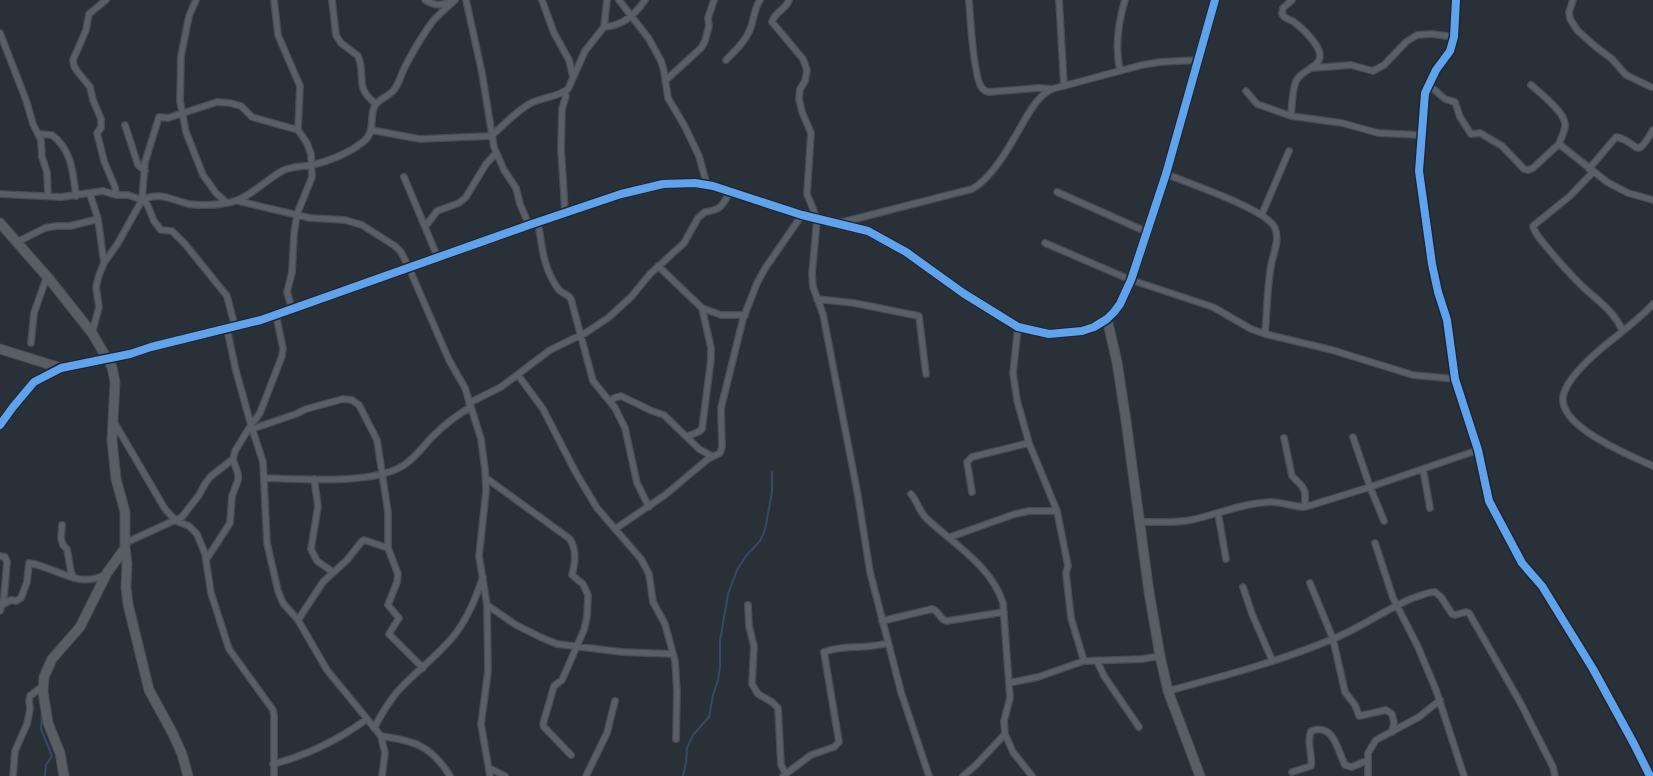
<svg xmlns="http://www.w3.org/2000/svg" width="1653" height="776" viewBox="0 0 1653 776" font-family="'Archivo Narrow',sans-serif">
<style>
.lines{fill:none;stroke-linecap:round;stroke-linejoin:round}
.stream{stroke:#384963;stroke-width:2}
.street-casing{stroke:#484c53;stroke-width:8}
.secondary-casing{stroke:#484c53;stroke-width:11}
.street{stroke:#5a5e66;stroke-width:5.5}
.secondary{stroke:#595d64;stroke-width:9}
.cycleway-casing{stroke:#1d2633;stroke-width:11}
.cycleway{stroke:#60a3ed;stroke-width:8}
</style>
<rect width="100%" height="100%" fill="#2a3038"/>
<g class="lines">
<!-- stream -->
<path class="stream" d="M42,714L41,729L52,756L46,765L45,776
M683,776L686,763L687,748L693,735L709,717L713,695L718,680L720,667V641L728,594L737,570L746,556L760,541L765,530L772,492V472"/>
<!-- street casing -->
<g class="street-casing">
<path id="street" d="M106,0L89,14L86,30L73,60L74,66L77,71L90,87L93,100L101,119V128L97,133L104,161L115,187L116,195
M196,0L189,16L181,56L180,101L186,132L203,175L216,193L227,203
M274,0L278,35L300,86L298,130L307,143L311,154L312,177L297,214L294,234L292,272L287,292L292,309
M332,0L336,35L341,43L358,56C367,78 353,86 376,104
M425,0C435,6 441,6 451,1
M466,0L482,73L494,147L504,170L516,188L520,204L529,225
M542,0L554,33L569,60L573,77
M619,0L649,39L661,61L664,71L668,98L684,125L699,156L707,185
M789,0C786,10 775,11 772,22L803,59L807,70L805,81L800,89L799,99L802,112L811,133L807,194L817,219L812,274L813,287L823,314L858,496L870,572L901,692L929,776
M969,0C970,16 974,79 982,88C985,91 985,91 989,92L1039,88L1052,89
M1059,0L1064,86
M1456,0L1454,37L1450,51L1436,70L1425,93L1419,171L1432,264L1438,292L1447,320L1455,379L1478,450L1489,501L1522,563L1542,586L1593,669L1634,744L1650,776
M1573,0L1569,12L1570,19L1578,31L1596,47L1612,59L1626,75L1651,87
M604,27C622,26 635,15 645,0
M0,33L26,100L33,124L41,140L42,157L47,172L48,196
M726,60C736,50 746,41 751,27C754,18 754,9 760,0
M1312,68L1351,65L1373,71L1384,65L1406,42L1417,35L1432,34L1454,37
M1120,71C1115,48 1118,23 1125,0
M666,80L701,48L705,41L709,26L708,18L714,0
M1429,85L1445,99L1455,102L1460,117L1471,134L1480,133L1502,146L1524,169L1528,170L1533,168L1559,144
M1531,85C1540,93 1566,113 1565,125C1565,131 1561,138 1559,144L1607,182L1628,193L1653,200
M1246,91L1257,104L1291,116L1342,123L1378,133L1421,135
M563,92L566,96L562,109L561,148L565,212
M1291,116C1292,105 1292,91 1296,81C1303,67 1330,67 1316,45C1311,37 1302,28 1294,22C1290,19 1285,20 1282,14L1283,8L1292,0
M125,125L138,165L145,171
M371,130L420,139L491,136C504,125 516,111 531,103C543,97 558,97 568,89L585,51L604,27L607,0
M39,134L52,135C72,150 73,173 76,196
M1589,169L1616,137C1639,141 1634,163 1653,130
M1593,172L1570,196L1533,226C1535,234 1541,240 1546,246C1557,260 1569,273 1582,286C1600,303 1612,309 1623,331
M1166,174C1187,183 1267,209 1275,228C1280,240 1273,254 1271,266C1267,288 1267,312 1265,334
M404,177L438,258
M1057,192L1147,232
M0,194L61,197L103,191L116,195H128L142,200L147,204L154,221L161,230L172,231L185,244L227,296L235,327
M90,194L98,219L104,263
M142,200L145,162L159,117L168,118L217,102L230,103L241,106L252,117L298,130
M238,201L310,218L345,220L362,225L395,246L401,252L409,268L449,360L465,388L481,439L485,469L486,491L479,556L487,605L488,671L481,724L490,776
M1262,214L1289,151
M538,222C542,246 543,269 559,290C563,294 568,294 571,299L593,381L615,408L625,428L637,483L649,507
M839,223L972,189C993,178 1012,142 1024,121C1032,108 1038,96 1052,89L1142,65L1160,62L1199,60
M425,227L437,211L459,203L466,197L486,164L496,153
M17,242L45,228L56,226H70L98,219
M1045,243L1131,280L1213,307L1251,329L1265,334L1332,350L1413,375L1455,379
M658,266L702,308L721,315H745
M817,299L854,303L919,316L926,374
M1653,304C1636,323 1614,337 1595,354C1584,364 1565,382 1563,397C1559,427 1631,456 1653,466
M276,315L283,348L282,356L260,413L251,425L263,462L267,543L278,591L283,603L298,620L327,670L381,736L385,753L382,776
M1018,327L1013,373L1017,400L1029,443L1057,511L1068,566L1066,573L1071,618L1084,661
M92,333L99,307L96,287L99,275L104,263L118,243L142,200C159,191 172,200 189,204C201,206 215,205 227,203C248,200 264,181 282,171C292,166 302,167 312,165C329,161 349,153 363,142C377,132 368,113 376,104C381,98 389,96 394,90C400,82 402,71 407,63C415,48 423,34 433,21C440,13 448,7 455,0
M31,343L34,313L47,276
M518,375L543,409L576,473L597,508L641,559L649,574L653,602L665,624L675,661L677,691L676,739
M611,402L614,398L621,396L652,411L664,415L699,449L712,456
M469,403L501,387L550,350L587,332L608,318L631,297L650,274L684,243L698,218L705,212C721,210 722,206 730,192
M114,422L165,509L176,521L189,526L197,534L205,554L211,593L229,649L273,710L274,715V776
M252,429L296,414L306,409L343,399L352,400L359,405L377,440L388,512V548L398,574L397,582L388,605L399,618L389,634L423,668
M687,437C692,433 698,434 702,429L711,359V348L702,308
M1353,437L1370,487L1384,521
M1284,438L1292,476L1302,486L1305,492V507
M1423,469L1430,508
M264,478C300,479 375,485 404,465C415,458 423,447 431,438C443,426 456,415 471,407
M486,478L570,539C577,551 575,563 572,575L583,584L588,595L587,617L584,630L562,680L554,686L543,724L544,727L571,755
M314,479L318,506L311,549L317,561L333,572
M972,492L967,462L972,457L1029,443
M911,494C917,501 919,510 925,517C953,544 991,565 1003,603L1010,698L1004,721L1005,734L976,765L963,776
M1218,513L1226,559
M1140,522C1157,522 1175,523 1191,520C1218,514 1243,503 1271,502C1283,502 1293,507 1305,507L1370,487L1478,450
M62,525L61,538L63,545L67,549L71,572L74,578
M615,529L665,495L708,459L720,453L722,447L721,408L743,319L757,283L766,267L802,215
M950,537L1015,514L1029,511H1057
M125,543L182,517L199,495L205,484L210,477L233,459L235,451L251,425L236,371L227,329
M1375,543L1393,598L1418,647L1436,690L1464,776
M0,556L5,557L7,562L4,597L2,605
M206,560L230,523L232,496L238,480V474L233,459
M1310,583L1333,639L1345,692L1355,705L1359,716L1386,710L1392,714L1394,723L1392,732
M1243,587L1252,614L1272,660
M487,605L516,625L540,637L557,644L622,652L673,654
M748,605L749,626L754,646L752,684L758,694L772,702L778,708L781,765L786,774
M0,611L2,605L11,600L16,601L21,598L27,582L29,563C56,567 79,590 106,574
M298,620L323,582L347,560L362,541L364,540L388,548
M882,621L932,609C940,611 939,620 947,621L1004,612
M1097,661L1104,676L1139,727
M1009,683L1038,677L1084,661L1143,659L1160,656
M1168,691C1224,676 1281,661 1335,638C1362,627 1386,609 1413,598C1420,596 1427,592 1435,592L1441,597L1452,614L1455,615L1466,612L1469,613L1520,702L1553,767L1555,776
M374,728C381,715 388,703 397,692C414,673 435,658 452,638C467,620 475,600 483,577
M1005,734L1013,752L1032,776
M381,736C414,741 431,745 450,776
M273,764C309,755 338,740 367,719
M489,768L505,776
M1292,772L1311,766C1313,754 1306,743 1311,731C1334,723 1337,749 1345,765L1352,767L1368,760
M13,776L15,751L27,724L30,709L29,701L30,696L44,685
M586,776L607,733L615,701
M783,776L811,755L834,747L839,742L824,652C844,644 867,650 887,643
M1368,776V753L1376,740L1419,717L1440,700"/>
</g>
<!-- secondary casing -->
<g class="secondary-casing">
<path id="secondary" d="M0,223L50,280L92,333L112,367L115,382L112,440L116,479L125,512V548L107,573L80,627L52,659L44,677L43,692L48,723L60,753L64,776
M1107,319L1117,362L1126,421L1149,592L1160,656L1168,691L1200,776
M0,349L61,368
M0,425L13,407L34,382L61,368L130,354L151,347L261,320L529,225L621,194L663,184L695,183L713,186L802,215L868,231L906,252L963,293L1018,327L1049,334L1082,331L1094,327L1107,319L1114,312L1120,304L1131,280L1166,174L1215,0
M125,548L127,563L126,588L128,604L149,690L172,732L182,754L188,776"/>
</g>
<!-- street -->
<use href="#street" class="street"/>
<!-- secondary -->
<use href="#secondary" class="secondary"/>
<!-- cycleway casing -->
<g class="cycleway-casing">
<path id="cycleway" d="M1456,0L1454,37L1450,51L1436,70L1425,93L1419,171L1432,264L1438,292L1447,320L1455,379L1478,450L1489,501L1522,563L1542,586L1593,669L1634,744L1650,776
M0,425L13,407L34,382L61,368L130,354L151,347L261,320L529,225L621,194L663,184L695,183L713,186L802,215L868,231L906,252L963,293L1018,327L1049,334L1082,331L1094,327L1107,319L1114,312L1120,304L1131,280L1166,174L1215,0"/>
</g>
<!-- cycleway -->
<use href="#cycleway" class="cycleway"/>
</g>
</svg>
